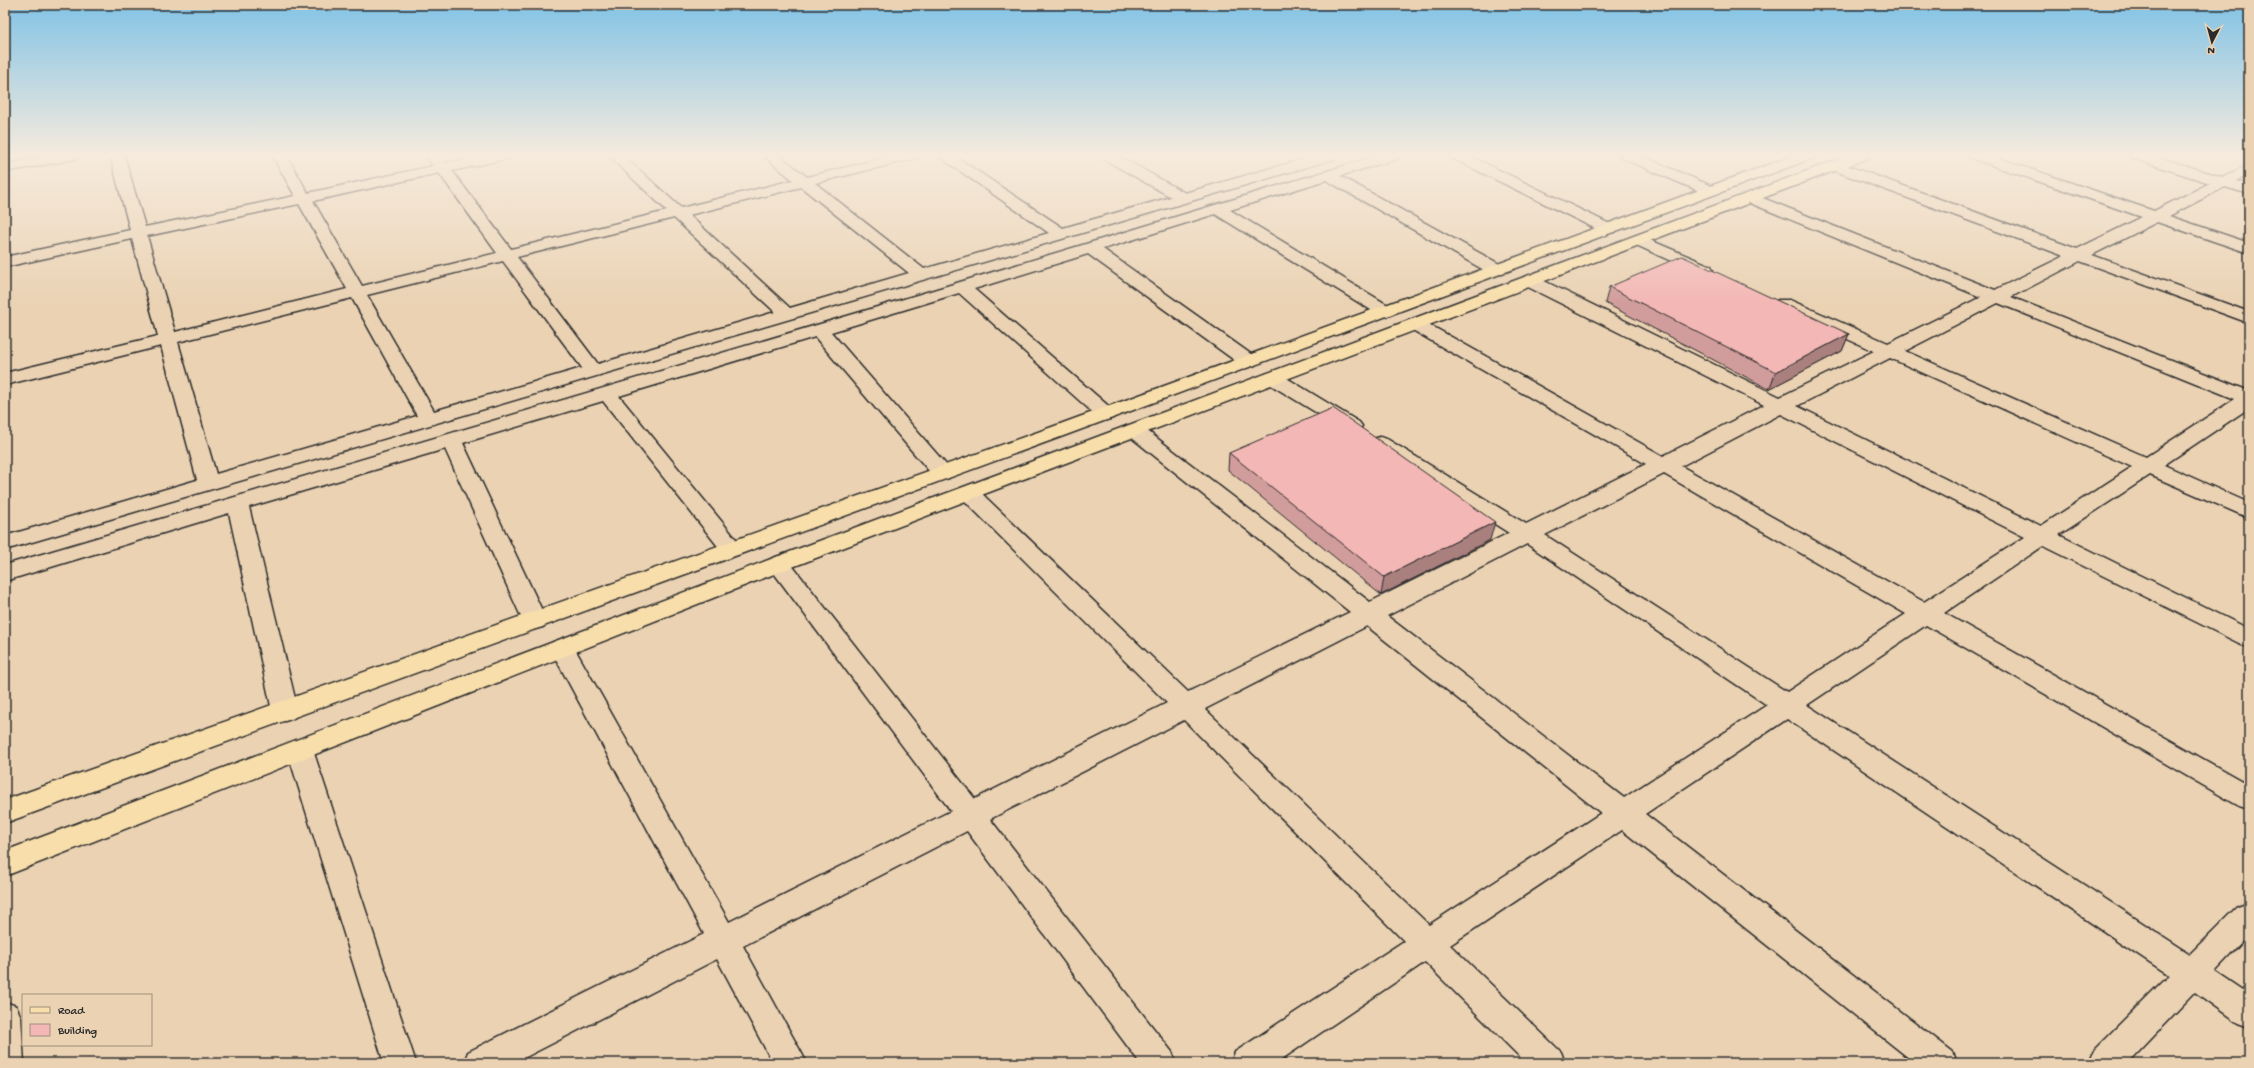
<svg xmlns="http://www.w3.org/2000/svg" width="2254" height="1068" viewBox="0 0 2254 1068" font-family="'Gochi Hand',sans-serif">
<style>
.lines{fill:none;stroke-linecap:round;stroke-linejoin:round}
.minor-casing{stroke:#2b2b2b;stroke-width:3}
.major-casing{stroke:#2b2b2b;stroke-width:3}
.minor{fill:#ead2b3;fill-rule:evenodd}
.major{fill:#f8deab;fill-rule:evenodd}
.wall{fill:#d19d9c;stroke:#2b2b2b}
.shaded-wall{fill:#aa807f;stroke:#2b2b2b}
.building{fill:#f3b7b5;stroke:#2b2b2b}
</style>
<rect width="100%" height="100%" fill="#ead2b3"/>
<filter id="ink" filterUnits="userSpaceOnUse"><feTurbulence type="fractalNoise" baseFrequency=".025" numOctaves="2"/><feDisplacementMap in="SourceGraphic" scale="8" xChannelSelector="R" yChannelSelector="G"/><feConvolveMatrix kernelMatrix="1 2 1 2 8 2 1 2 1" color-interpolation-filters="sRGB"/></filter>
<g filter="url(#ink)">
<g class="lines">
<!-- minor casing -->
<g class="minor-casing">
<path id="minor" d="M53,155H83L76,159L5,172V164Z
M110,155H124L145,227L295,196L272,155H286L308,193L433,166L427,157L428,155H440L446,163L486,155H512L510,158L452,171L511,249L667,211L608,155H623L681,208L793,180L763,155H779L807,177L895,155H919L917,158L815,183L924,269L1049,233L937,155H953L1063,228L1171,197L1102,158L1100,155H1117L1185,193L1317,155H1339L1337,158L5,550V536L197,480L161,346L5,385V373L158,336L132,239L5,267V257L130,230ZM439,173L497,253L362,286L313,201ZM801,187L909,273L790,308L689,215ZM299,204L347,289L175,332L147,236ZM674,218L775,312L598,364L517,257ZM503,261L582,368L434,411L367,295ZM352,298L417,416L216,474L178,342Z
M1380,155H1401L1399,158L1340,176L1503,266L1505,270L1503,274H1491L1326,180L1230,210L1391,307L1394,311L1391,315H1379L1215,214L1103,249L1255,357L1257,361L1255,365L1248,367L1241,365L1088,254L974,289L1113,410L1116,414L1113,418L1106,420L1099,418L959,293L831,332L949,468L952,473L949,478L942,479L935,478L815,337L619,396L740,544L743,549L740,554L732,556L724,554L603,401L463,443L547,621L543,627L535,629L527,627L523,621L445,449L249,507L298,711L294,718L285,721L276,718L272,711L229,513L5,581V565L864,311Z
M1450,155H1468L1614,226L1616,229L1614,232H1602L1452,158Z
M1620,155H1639L1716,188L1718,191L1716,194H1706L1622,158Z
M1969,155H1989L2154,211L2210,183L2132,158L2130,155H2151L2222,177L2249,165V175L2236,181L2249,185V194L2225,187L2169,216L2249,243V253L2157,222L2092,255L2249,312V323L2080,261L2011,297L2249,391V408L2164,465L2249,503V518L2150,475L2059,535L2249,629V648L2043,546L1944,613L2249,785V809L2239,806L1926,625L1807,705L2190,954L2238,906L2249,902V935L2215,971L2249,994V1027L2238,1023L2195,992L2127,1063H2088L2092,1052L2169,975L1787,719L1645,814L1953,1052L1957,1063H1915L1622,830L1450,945L1561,1052L1565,1063H1526L1425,962L1276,1063H1231L1235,1052L1404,941L1184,720L990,819L1172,1052L1176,1063H1140L967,831L743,946L807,1063H773L717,959L514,1063H464L468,1052L704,934L550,648L553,642L562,639L571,642L729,922L951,811L771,569L768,564L771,559L779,556L787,559L975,799L1167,703L962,498L958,493L962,488L969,486L976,488L1188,692L1350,612L1127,434L1124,430L1127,426L1134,424L1141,426L1370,602L1509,533L1373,447L1370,443L1373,439L1380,437L1387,439L1526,524L1646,464L1409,328L1406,324L1409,320H1421L1663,456L1764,405L1524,285L1522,281L1524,277H1536L1780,397L1874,351L1778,308L1775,304L1778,300H1790L1888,343L1981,297L1745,201L1742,198L1745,195H1755L1995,290L2064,256L1830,169L1828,166L1830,163H1840L2077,249L2142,217L1971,158ZM1998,303L2235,399L2146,457L1905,351ZM1890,358L2132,467L2041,526L1797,406ZM1781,414L2025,537L1924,602L1681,466ZM1664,474L1906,614L1787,692L1545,535ZM1527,544L1767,705L1624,798L1387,616ZM1367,626L1601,813L1429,925L1205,709Z
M1638,235L1711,266L1713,270L1711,274H1699L1632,243L1630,240L1632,237Z
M1273,372L1280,374L1359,422L1362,426L1359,430L1352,432L1345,430L1266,382L1264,378L1266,374Z
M300,740L309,743L313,750L416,1063H384L287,750L291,743Z
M5,1002L16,1006L21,1017L24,1063H5Z"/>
</g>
<!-- major casing -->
<g class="major-casing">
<path id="major" d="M1795,155H1815L1813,158L1066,435L5,823V800L1052,427Z
M1850,155H1870L1868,158L787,569L5,876V851L771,559Z"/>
</g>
<!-- minor -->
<use href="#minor" class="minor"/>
<!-- major -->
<use href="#major" class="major"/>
</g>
<!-- wall -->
<path class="wall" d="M1609,287L1849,334L1842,351L1769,389L1605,303Z
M1229,453L1490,540L1381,595L1228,470Z"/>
<!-- shaded-wall -->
<path class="shaded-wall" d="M1849,334L1842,351L1769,389L1776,372Z
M1495,522L1490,540L1381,595L1384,577Z"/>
<!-- building -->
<path class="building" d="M1682,256L1849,334L1776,372L1609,287Z
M1333,408L1495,522L1384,577L1229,453Z"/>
</g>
<!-- sky -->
<linearGradient id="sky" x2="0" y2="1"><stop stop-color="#82c3e6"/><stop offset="0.51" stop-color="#f6ebdd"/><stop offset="1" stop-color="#f6ebdd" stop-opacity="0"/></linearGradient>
<rect width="2254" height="304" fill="url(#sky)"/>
<!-- margin -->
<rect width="2254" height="1068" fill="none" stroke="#ead2b3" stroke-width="20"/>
<rect x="10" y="10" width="2234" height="1048" fill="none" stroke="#2b2b2b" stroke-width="1.5" filter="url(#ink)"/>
<!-- legend -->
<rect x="22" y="994" width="130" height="52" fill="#ead2b3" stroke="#9e8f7d"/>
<rect x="30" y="1007" width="20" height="6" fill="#f8deab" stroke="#9e8f7d"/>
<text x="58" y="1014" font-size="12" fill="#2b2b2b">Road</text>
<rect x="30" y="1024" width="20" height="12" fill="#f3b7b5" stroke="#9e8f7d"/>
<text x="58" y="1034" font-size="12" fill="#2b2b2b">Building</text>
<!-- north arrow -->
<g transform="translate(2212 42) rotate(186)" stroke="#ead2b3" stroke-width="3" paint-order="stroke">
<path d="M0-3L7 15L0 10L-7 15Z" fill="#2b2b2b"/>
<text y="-6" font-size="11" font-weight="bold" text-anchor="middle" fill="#2b2b2b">N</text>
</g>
</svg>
